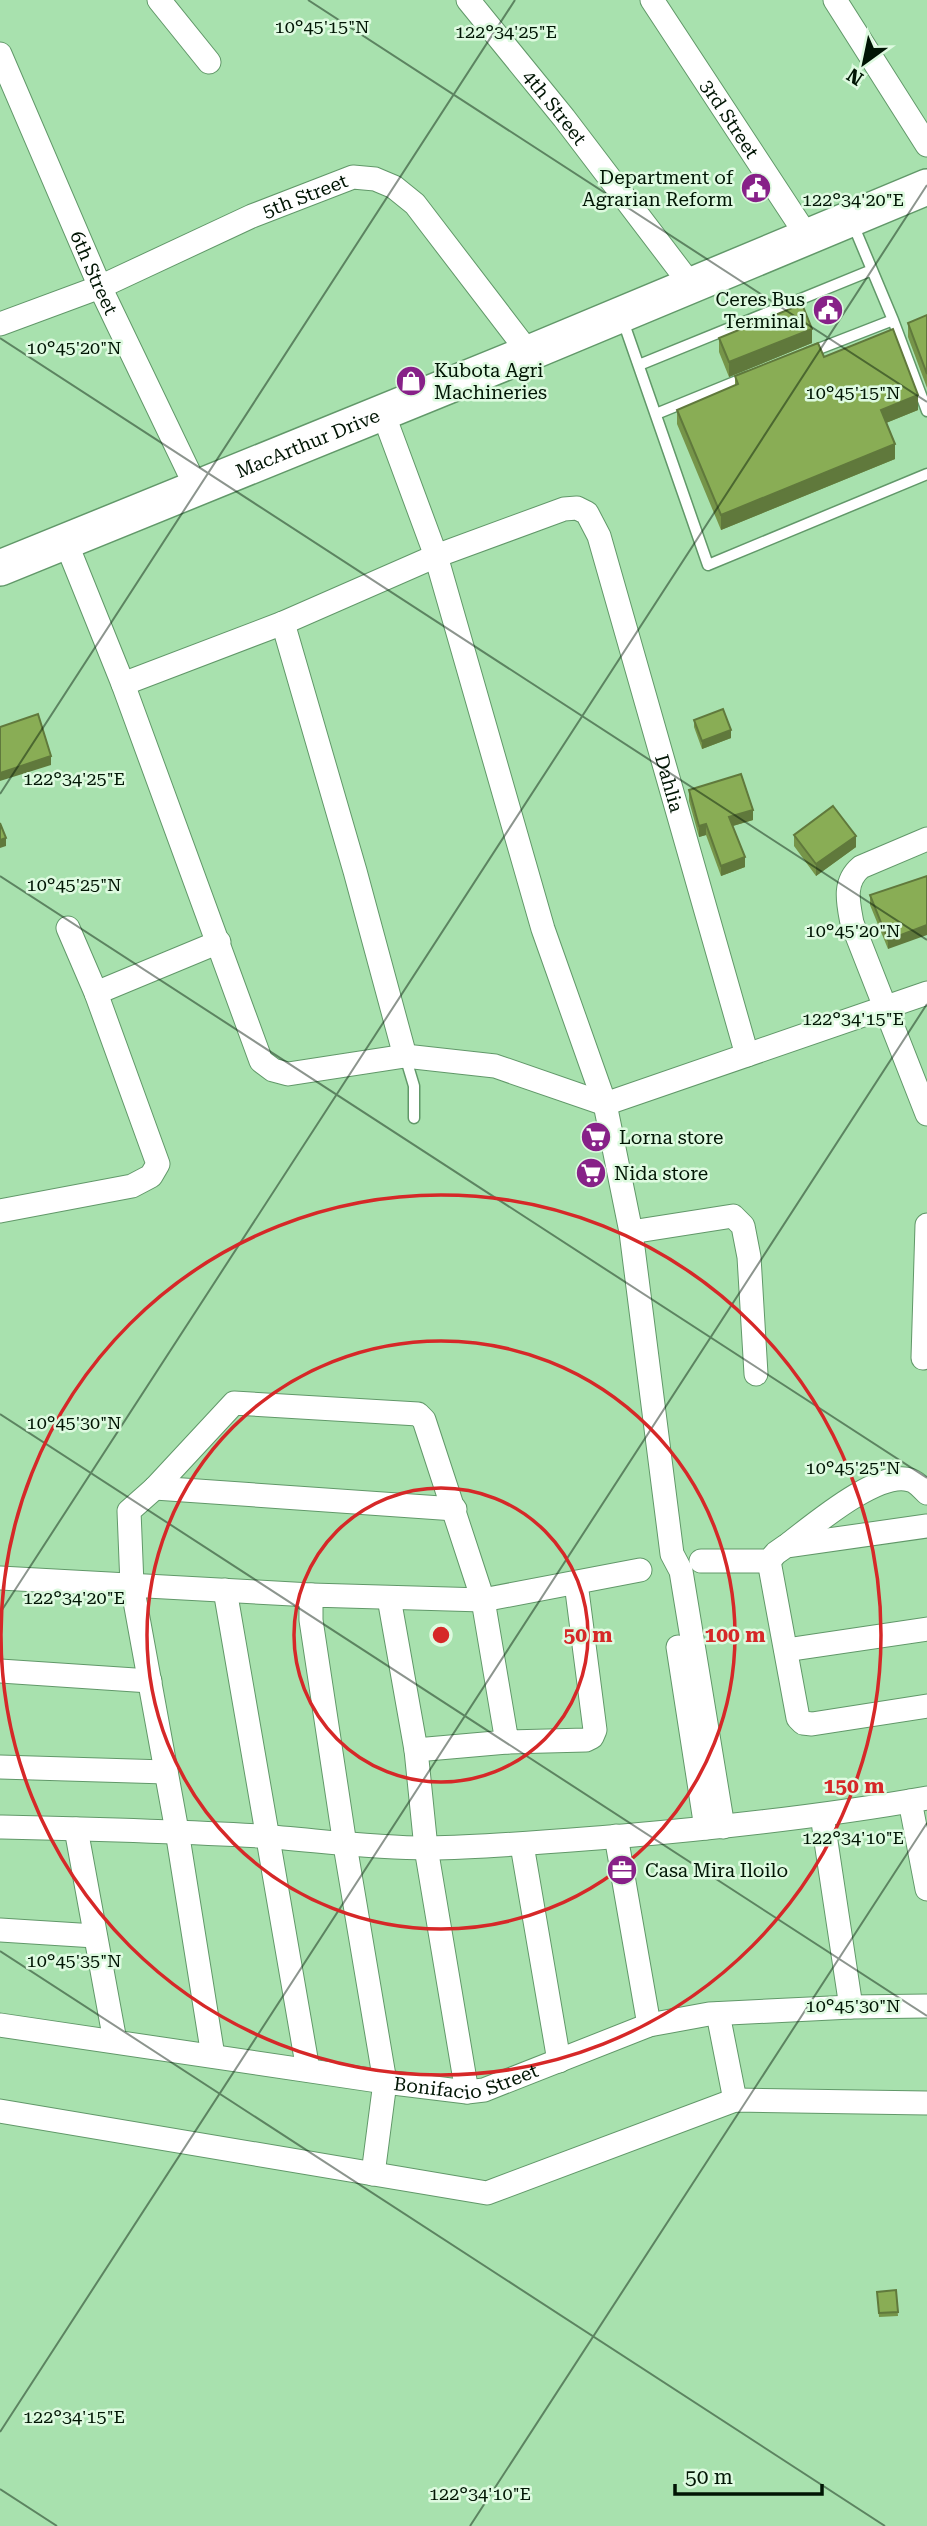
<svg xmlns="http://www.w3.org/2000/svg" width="927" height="2526" viewBox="0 0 927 2526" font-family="'Roboto Serif',serif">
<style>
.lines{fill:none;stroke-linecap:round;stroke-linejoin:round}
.service-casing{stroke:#619869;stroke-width:13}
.minor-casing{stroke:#619869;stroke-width:25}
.primary-casing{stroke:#619869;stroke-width:38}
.service{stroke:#fff;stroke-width:10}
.minor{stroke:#fff;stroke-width:23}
.primary{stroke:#fff;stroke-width:35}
.wall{fill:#769549}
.shaded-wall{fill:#60793c}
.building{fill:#89ad55;stroke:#60793c;stroke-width:2}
.ticks{fill:none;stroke:#011504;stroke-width:2;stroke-opacity:0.45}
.ring{fill:none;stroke:#d62828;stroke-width:3.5}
.labels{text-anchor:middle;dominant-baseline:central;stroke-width:5;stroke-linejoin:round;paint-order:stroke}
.street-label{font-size:19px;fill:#011504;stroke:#defae0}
.poi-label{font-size:19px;fill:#011504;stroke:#defae0;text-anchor:start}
.ticks-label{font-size:18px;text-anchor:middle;fill:#011504;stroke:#defae0;stroke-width:5;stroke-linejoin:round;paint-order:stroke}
.centre{fill:#d62828;stroke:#defae0;stroke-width:3.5}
.ring-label{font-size:21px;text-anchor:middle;font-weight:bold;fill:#d62828;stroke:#defae0;stroke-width:5;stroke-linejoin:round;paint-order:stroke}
</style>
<rect width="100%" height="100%" fill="#a8e1ae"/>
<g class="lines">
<!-- service casing -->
<g class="service-casing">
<path id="service" d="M852,222L893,320L927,411
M622,318L708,565L927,474
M808,353L893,320
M639,365L872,270
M656,414L747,377
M405,1056L414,1086V1118"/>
</g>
<!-- minor casing -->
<g class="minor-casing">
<g id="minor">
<path d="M159,0L209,62"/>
<path id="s1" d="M468,0L564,118L691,285"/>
<path id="s2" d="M652,0L807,236"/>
<path d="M835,0L927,145"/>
<path id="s3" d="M0,54L100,287L196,487"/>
<path id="s4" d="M0,324L100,287L252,216L353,177L375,179L394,187L415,204L529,353"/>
<path d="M383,413L436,556L543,929L605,1104L631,1232L672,1554L681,1571L723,1827"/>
<path d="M65,540L123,684L261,1061L273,1070L288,1074L405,1056L495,1066L605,1104L927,993"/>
<path d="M283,623L355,871L405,1056"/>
<path id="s5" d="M123,684L283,623L436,556L564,509L577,508L587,513L599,536L747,1055"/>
<path d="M927,839L861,867C843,882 848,902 852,923L927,1114"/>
<path d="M96,993L219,942"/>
<path d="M0,1211L132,1186L151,1176L158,1164L96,993L68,928"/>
<path d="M631,1232L733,1216L743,1226L749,1257L756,1374"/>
<path d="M923,1358L927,1225"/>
<path d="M155,1488L455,1509"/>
<path d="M790,1543C814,1525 878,1470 910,1480C915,1481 923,1489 927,1493"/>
<path d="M701,1561H769L776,1553L786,1546L927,1526"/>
<path d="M769,1561L798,1718L803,1723L812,1724L927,1706"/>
<path d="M0,1578L311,1595"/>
<path d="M225,1590L308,2070"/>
<path d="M389,1598L416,1750L426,1848L467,2092"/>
<path d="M678,1647L706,1828"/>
<path d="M786,1650L927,1629"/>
<path d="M0,1671L150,1681"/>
<path d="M416,1750L507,1742"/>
<path d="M0,1767L166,1772"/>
<path d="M910,1801L927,1889"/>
<path d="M822,1815L851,2007"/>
<path d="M0,1827C86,1829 173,1831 259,1836C315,1840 371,1848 428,1848C493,1847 558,1841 623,1836C725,1827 826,1816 927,1798"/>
<path d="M76,1829L115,2041"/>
<path d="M616,1836L649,2025"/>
<path d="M522,1845L559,2061"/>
<path d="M0,1930L95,1936"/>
<path d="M718,2014L735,2100"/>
<path id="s6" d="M0,2025L385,2082L467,2092L484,2090L649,2025L709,2014L851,2007L927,2006"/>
<path d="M213,2056L177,1831L132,1585L129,1511L155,1488L234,1403L418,1414L424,1420L483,1600L507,1742L586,1740L592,1737L595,1730L576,1583"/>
<path d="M0,2111L487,2193L735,2100L927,2103"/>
<path d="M373,2174L385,2082L345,1845L311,1620V1595L483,1600L640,1570"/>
</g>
</g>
<!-- primary casing -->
<g class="primary-casing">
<g id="primary">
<path id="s7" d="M0,568L529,353L927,187"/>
</g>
</g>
<!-- service -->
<use href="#service" class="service"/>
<!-- minor -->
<use href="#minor" class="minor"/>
<!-- primary -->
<use href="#primary" class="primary"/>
</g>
<!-- wall -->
<path class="wall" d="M927,315V388L908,337V323Z
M719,338L812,343L729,377L719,352Z
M824,357L918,410L886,423L895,459L721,530L677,424V410L735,386V376Z
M694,720L731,738L702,749L694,727Z
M689,790L753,820L733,826L745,867L721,876L706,835L699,837L689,801Z
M794,835L856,847L816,876L794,846Z
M927,876L888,949L870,905V895Z
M896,2290L898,2316L879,2317L877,2292Z"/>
<!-- shaded-wall -->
<path class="shaded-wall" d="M812,329V343L729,377V362Z
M918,395V410L881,425V410Z
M895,444V459L721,530V515Z
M731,730V738L702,749V741Z
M51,756V765L0,781V773Z
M753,810V820L729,827V817Z
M706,824V835L699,837V826Z
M856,836V847L816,876V864Z
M6,838V846L0,848V840Z
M745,857V867L721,876V866Z
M927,925V935L888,949V940Z"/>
<!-- building -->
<path class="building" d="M802,304L812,329L729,362L719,338Z
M927,315V374L908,323Z
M893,329L918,395L881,410L895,444L721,515L677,410L738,384L735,376L818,343L824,357Z
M723,709L731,730L702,741L694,720Z
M38,714L51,756L0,773V727Z
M741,774L753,810L729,817L745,857L721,866L706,824L699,826L689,790Z
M833,806L856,836L816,864L794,835Z
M0,823L6,838L0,840Z
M927,876V925L888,940L870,895Z
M896,2290L898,2312L879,2313L877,2292Z"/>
<!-- ticks -->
<path class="ticks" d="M308,0L927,402M0,338L927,940M0,794L515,0M0,876L927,1478M0,1414L927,2016M0,1613L927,185M0,1951L885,2526M0,2432L927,1004M0,2489L57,2526M470,2526L927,1823"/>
<!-- distance rings -->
<g class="ring">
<circle cx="441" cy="1635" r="147"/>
<circle cx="441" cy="1635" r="294"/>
<circle cx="441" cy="1635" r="440"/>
</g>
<!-- icons -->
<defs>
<g id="civic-disc" transform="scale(1.575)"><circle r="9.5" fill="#872188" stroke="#defae0"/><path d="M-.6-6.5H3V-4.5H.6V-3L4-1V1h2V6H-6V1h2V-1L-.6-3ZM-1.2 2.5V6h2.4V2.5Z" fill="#fff"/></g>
<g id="shop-disc" transform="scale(1.575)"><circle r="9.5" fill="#872188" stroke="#defae0"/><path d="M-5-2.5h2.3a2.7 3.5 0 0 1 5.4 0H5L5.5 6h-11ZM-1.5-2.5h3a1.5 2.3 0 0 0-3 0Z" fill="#fff"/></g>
<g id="supermarket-disc" transform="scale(1.575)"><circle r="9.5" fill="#872188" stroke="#defae0"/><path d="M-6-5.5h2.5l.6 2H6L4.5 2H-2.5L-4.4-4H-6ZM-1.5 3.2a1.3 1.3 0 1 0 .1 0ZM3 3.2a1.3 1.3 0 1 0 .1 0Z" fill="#fff"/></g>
<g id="office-disc" transform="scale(1.575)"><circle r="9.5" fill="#872188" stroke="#defae0"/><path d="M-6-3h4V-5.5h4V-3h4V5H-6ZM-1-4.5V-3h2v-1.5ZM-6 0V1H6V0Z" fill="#fff"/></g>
</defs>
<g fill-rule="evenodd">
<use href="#civic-disc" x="756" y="188"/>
<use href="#civic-disc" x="828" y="310"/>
<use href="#shop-disc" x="411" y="381"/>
<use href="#supermarket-disc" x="596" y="1137"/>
<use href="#supermarket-disc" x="591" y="1173"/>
<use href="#office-disc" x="622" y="1870"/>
</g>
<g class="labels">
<!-- street labels -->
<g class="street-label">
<text stroke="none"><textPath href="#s1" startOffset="138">4th Street</textPath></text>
<text stroke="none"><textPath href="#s2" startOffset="142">3rd Street</textPath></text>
<text stroke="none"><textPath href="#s4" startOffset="331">5th Street</textPath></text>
<text stroke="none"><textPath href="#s3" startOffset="238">6th Street</textPath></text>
<text stroke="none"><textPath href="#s7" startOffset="332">MacArthur Drive</textPath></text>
<text stroke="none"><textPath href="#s5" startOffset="782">Dahlia</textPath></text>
<text stroke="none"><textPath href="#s6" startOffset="472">Bonifacio Street</textPath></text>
</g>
<!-- poi labels -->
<g class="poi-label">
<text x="733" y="177" text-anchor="end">Department of<tspan x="733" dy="22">Agrarian Reform</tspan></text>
<text x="805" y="299" text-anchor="end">Ceres Bus<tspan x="805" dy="22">Terminal</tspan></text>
<text x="434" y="370">Kubota Agri<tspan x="434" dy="22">Machineries</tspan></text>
<text x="619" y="1137">Lorna store</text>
<text x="614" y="1173">Nida store</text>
<text x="645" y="1870">Casa Mira Iloilo</text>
</g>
</g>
<g class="ticks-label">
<text x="322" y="33">10°45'15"N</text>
<text x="506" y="38">122°34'25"E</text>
<text x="853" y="206">122°34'20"E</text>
<text x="74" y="354">10°45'20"N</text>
<text x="853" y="399">10°45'15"N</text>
<text x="74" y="785">122°34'25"E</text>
<text x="74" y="891">10°45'25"N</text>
<text x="853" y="937">10°45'20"N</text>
<text x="853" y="1025">122°34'15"E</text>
<text x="74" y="1429">10°45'30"N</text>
<text x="853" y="1474">10°45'25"N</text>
<text x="74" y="1604">122°34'20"E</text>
<text x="853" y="1844">122°34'10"E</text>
<text x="74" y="1967">10°45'35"N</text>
<text x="853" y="2012">10°45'30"N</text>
<text x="74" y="2423">122°34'15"E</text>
<text x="480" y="2500">122°34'10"E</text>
</g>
<circle cx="441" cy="1635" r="10" class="centre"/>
<g class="ring-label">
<text x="588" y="1642">50 m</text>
<text x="735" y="1642">100 m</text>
<text x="854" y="1793">150 m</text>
</g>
<!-- north arrow -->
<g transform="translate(864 63) rotate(213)" stroke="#defae0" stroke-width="5" paint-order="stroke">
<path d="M0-5L12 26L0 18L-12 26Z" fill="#011504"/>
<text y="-10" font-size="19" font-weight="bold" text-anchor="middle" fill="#011504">N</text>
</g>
<!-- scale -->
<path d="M675 2484v10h147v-10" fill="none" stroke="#011504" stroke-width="3.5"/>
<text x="685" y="2484" font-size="21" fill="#011504" stroke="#defae0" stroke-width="5" paint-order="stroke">50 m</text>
</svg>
